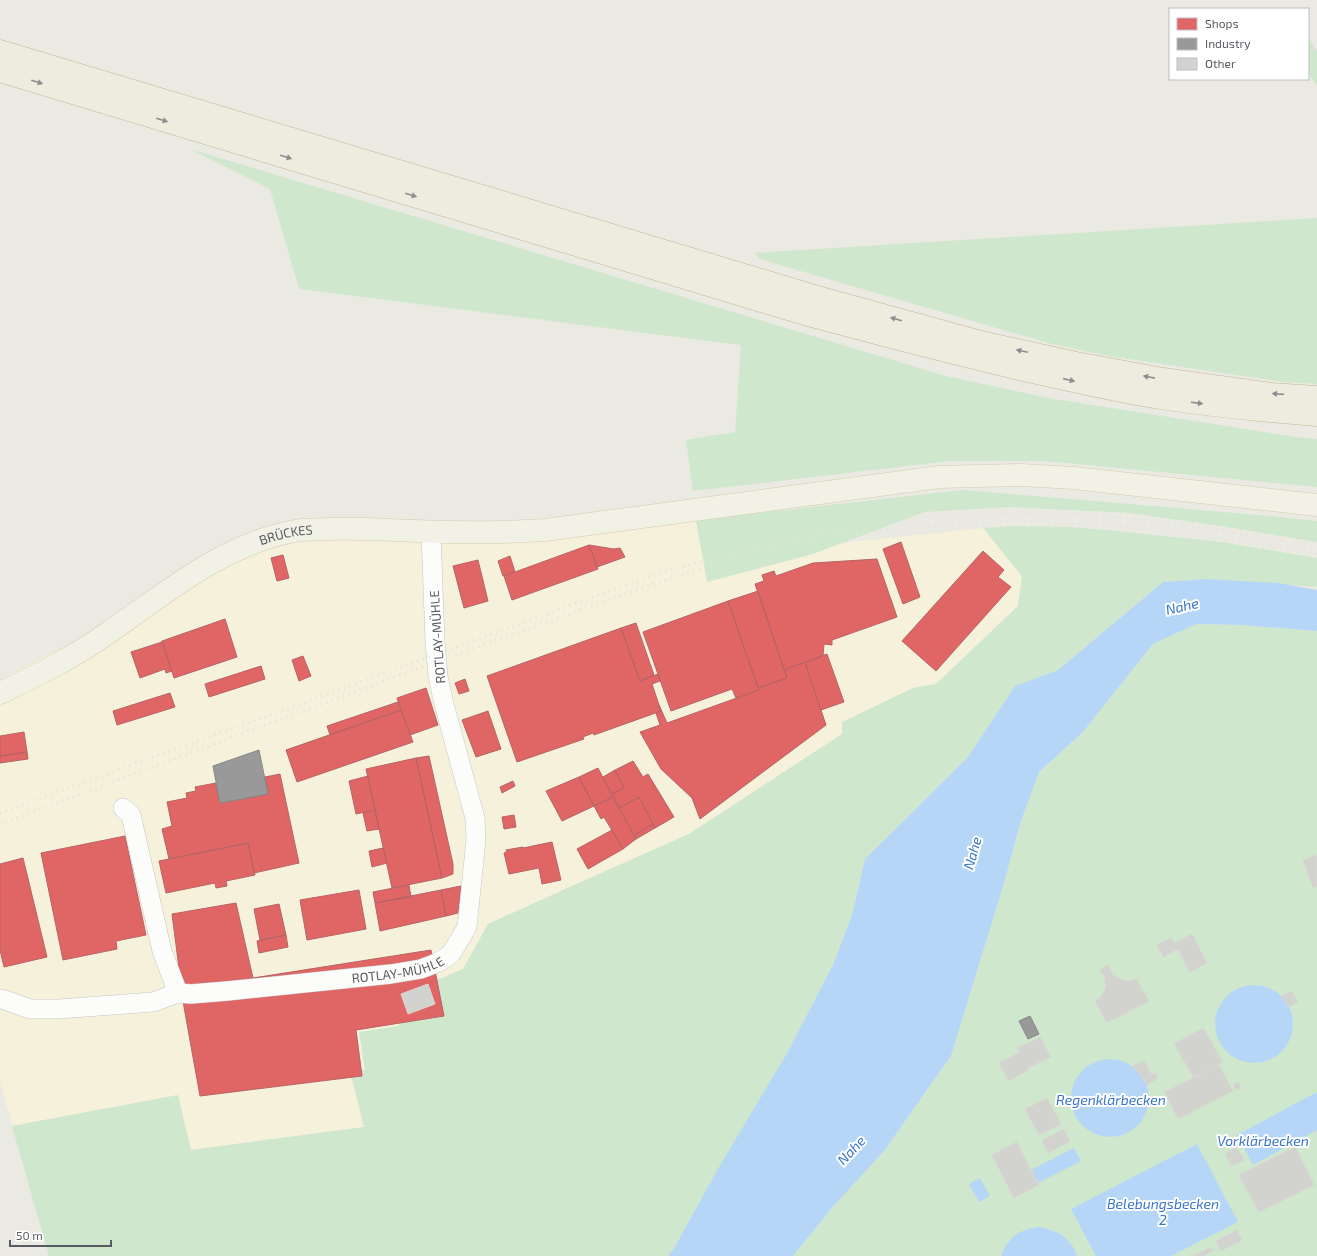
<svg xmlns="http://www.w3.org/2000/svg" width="1317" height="1256" viewBox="0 0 1317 1256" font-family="'Exo 2',sans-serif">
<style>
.commercial{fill:#f6f1da}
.green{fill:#cfe8cd}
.water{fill:#b5d6f6}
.shops{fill:#e06666;stroke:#b76365}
.industry{fill:#999;stroke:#868788}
.building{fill:#d2d2ce;stroke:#d9d7d2}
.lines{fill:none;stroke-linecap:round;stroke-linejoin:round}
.minor-casing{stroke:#c6c7c5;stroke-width:20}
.major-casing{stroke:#d4ccae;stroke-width:23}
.highway-casing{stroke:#c1b690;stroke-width:23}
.minor{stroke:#fcfcfb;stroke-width:19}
.major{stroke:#f2f1e5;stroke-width:22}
.highway{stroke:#eeecdf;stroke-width:22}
.rail{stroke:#e2e2e1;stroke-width:3;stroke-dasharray:1 5;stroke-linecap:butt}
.oneway{fill:#8c8e8e}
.labels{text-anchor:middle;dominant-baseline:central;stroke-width:4;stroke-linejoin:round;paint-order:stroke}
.street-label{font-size:13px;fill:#585c62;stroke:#fff}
.water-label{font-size:14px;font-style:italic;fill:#3775cb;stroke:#fff}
</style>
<rect width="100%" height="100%" fill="#eae9e2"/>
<!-- commercial -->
<path class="commercial" d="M692,500L708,582L843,543L983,528L1022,576L1018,606L936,684L912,688L689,834L563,890L488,924L463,969L430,983L399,1026L360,1032L365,1070L350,1071L364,1127L191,1150L177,1095L12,1126L0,1079V680L88,635L214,549L243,535L271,526L457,524L534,522Z"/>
<!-- green -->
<path class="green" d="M1308,37L1317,51V86L1308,72Z
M190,149L946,376L1048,398L1295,437L1317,439V487L1044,461H950L693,491L686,440L735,432L741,345L299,289L270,189Z
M1317,218V384L1283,382L1108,356L1052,344L759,259L755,253Z
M963,490L1236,513L1317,521V542L1221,526L1129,513L1010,507L925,512L813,554L707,582L696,520Z
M1010,526L1072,527L1127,532L1222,542L1317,558V587L1206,579L1163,582L1058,670L1015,686L968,757L865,859L852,915L833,965L786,1055L673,1250L668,1256H49L12,1126L178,1095L191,1150L364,1127L350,1071L365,1070L359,1032L399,1026V992L430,983L463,969L488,924L563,890L689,834L842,734V722L913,688L936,684L1018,606L1022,576L983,528Z
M1196,624L1242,625L1317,631V1256H793L831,1209L884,1151L951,1056L1004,883L1020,824L1039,772L1083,732L1153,644Z"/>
<!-- water -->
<path class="water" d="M1206,579L1278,583L1317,590V631L1242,625L1196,624L1153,644L1083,732L1039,772L1020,824L1004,883L951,1056L884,1151L831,1209L793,1256H668L673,1250L719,1167L786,1055L833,965L852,915L865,859L968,757L1015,686L1058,670L1163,582Z
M1215 1024a39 39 0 1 1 78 0a39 39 0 1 1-78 0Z
M1071 1098a39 39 0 1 1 78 0a39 39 0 1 1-78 0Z
M1317,1092V1130L1253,1165L1237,1135Z
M1197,1144L1238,1222L1171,1256H1096L1071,1209Z
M1074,1148L1081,1161L1038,1183L1031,1170Z
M980,1178L990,1196L979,1202L969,1184Z
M1038,1227C1057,1230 1071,1237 1077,1256H1001C1008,1237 1019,1230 1038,1227Z"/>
<!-- shops -->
<path class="shops" d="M901,542L920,597L903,604L883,549Z
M589,545L598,569L512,600L504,576Z
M589,545L614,549L620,548L625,557L597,567Z
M983,551L1004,570L998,577L1011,587L936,671L902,641Z
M283,555L289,578L277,581L271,558Z
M510,556L515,572L503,576L498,561Z
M877,559L897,617L832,640V645L824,644L823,656L784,670L755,584L764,581L762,575L774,571L776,576L813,563Z
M478,560L488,601L464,608L453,566Z
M758,591L787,678L758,688L728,601Z
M728,601L759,690L736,698L732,689L671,711L643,632Z
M225,619L237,657L174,678L162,641Z
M636,623L654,675L640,681L621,628Z
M621,628L640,681L658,674L660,681L652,684L661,711L594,735L593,733L583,737L584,739L517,762L487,676Z
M162,642L172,671L166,673L165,669L140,678L131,652Z
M827,654L844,702L821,710L805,662Z
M303,656L311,676L299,681L292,660Z
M805,662L826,725L700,819L692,798L661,769L640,732L660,725L656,713L661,711L659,705L667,723L759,690L758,688L787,678L784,670Z
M261,666L265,679L209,697L205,684Z
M465,679L469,691L459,694L455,683Z
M426,688L438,725L410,735L397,698Z
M170,693L175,707L117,725L113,711Z
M398,702L401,710L330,735L327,726Z
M401,710L413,742L297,782L286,750Z
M488,711L501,749L476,757L462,720Z
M24,732L27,752L0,756V736Z
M27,752L28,759L0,763V756Z
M429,756L453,864V874L442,878L416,758Z
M416,758L442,878L392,888L366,769Z
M633,761L643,777L648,774L674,817L655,828L639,797L619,808L612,794L624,788L615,770Z
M598,768L613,797L594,806L579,777Z
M615,770L624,788L612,794L603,777Z
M280,774L299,863L254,873L248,843L169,859L162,829L172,826L167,802L187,798L186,793L196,791L195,787L216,783L220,803L268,794L265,777Z
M368,776L375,810L356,814L349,781Z
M579,777L594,806L562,821L546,791Z
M513,781L515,786L502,793L500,787Z
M613,797L636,839L623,849L604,817L601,819L594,806Z
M639,797L653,824L634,835L619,808Z
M375,810L379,829L367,831L363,813Z
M514,815L516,827L504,829L502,817Z
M653,824L655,828L636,839L634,835Z
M612,830L623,849L588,869L577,849Z
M125,836L146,935L116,941L117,949L63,960L41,853Z
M552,842L561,880L542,884L539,868L509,874L504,853L507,852L506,850L523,847V848Z
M248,843L255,875L226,881L227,886L216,888L215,883L166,893L159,861Z
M383,848L387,863L372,867L369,851Z
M23,858L47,957L4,967L0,950V864Z
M409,885L411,897L375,903L373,892Z
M461,886L458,913L446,916L441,890Z
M359,890L366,929L307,940L300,900Z
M441,890L446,916L380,931L375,903Z
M236,903L253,978L431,950L444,1016L356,1030L362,1076L200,1096L184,1007L172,914Z
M279,904L286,935L260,940L254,909Z
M286,935L288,947L259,953L257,941Z"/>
<!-- industry -->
<path class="industry" d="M259,750L268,794L220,803L213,766Z
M1030,1016L1039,1034L1028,1039L1019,1021Z"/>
<!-- building -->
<path class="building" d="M1317,855V886L1313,888L1303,860Z
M1192,934L1207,963L1190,972L1178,949L1163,957L1157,945L1171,938L1174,943Z
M1108,965L1112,974L1119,979L1126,981L1136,979L1149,1001L1107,1023L1095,1001L1102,996L1106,987L1104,976L1100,970Z
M428,984L435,1004L408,1014L401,994Z
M1292,991L1298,1002L1289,1007L1281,996Z
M1203,1028L1223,1062L1194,1078L1174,1044Z
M1040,1037L1051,1057L1028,1068L1029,1070L1009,1081L999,1063L1020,1052L1017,1048Z
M1144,1061L1151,1074L1155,1073L1158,1078L1147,1085L1141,1075L1132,1066Z
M1219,1065L1233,1091L1178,1119L1165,1092Z
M1233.5 1086a3.5 3.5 0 1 1 7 0a3.5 3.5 0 1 1-7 0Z
M1047,1098L1061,1124L1039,1135L1025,1109Z
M1063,1129L1070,1141L1048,1153L1042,1141Z
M1017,1142L1039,1185L1014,1198L992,1155Z
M1236,1147L1244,1160L1232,1166L1225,1154Z
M1295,1147L1314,1185L1259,1212L1239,1175Z
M1237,1230L1242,1240L1221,1251L1216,1241Z
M1211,1247L1213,1251L1203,1256H1194Z"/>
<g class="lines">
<!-- minor casing -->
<g class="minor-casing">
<g id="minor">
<path d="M123,808L131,815L162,951L178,993"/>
<path id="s1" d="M2,999L30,1009H59L153,1002L178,993L191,994L227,991L391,974L421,969L439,962L451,954L467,927L476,840L475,818L444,704L438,676L435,642L431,532"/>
</g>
</g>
<!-- major casing -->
<g class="major-casing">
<g id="major">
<path id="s2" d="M0,693C38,675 74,657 108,633C166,593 223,544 295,531C305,529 317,530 328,529C357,528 386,530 415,531C459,533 502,533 545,530L939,477L1021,475L1074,478L1317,505"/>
</g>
</g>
<!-- highway casing -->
<g class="highway-casing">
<path id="highway" d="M0,51L814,296L981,342L1076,363L1163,379L1271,394L1317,397
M0,71L808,315C886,336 964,357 1042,374C1082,383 1121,392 1161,398C1213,406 1265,411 1317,415"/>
</g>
<!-- minor -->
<use href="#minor" class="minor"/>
<!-- major -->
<use href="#major" class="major"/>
<!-- highway -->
<use href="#highway" class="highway"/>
<!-- rail -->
<path class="rail" d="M0,813L657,574L758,545L828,530L930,516L981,514L1072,513L1126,518L1222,530L1317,546
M0,824C172,760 344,695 516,633C620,597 723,554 831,536C847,534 863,533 879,531C943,524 1007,520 1071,523C1154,527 1236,541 1317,554"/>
</g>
<!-- one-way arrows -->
<defs><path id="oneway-solid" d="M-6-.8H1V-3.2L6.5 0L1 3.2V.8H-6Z"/></defs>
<g class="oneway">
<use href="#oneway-solid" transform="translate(37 82) rotate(17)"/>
<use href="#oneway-solid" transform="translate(162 120) rotate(17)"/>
<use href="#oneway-solid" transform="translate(286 157) rotate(17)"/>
<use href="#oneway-solid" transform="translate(411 195) rotate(17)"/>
<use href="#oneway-solid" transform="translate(896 319) rotate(-164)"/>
<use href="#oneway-solid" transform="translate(1022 351) rotate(-168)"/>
<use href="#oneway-solid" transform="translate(1149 377) rotate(-169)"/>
<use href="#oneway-solid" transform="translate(1069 380) rotate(13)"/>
<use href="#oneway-solid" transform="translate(1278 394) rotate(-176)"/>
<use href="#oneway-solid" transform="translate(1197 403) rotate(7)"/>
</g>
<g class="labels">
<!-- street labels -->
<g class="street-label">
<text stroke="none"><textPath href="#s2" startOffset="329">BRÜCKES</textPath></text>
<text transform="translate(437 637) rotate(-94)">ROTLAY-MÜHLE</text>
<text stroke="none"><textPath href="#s1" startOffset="401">ROTLAY-MÜHLE</textPath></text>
</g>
<!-- water labels -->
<g class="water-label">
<text transform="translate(1182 606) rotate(-13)">Nahe</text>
<text transform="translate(972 853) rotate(-74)">Nahe</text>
<text x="1111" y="1099">Regenklärbecken</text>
<text x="1263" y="1140">Vorklärbecken</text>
<text transform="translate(851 1150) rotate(-47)">Nahe</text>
<text x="1163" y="1203">Belebungsbecken<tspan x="1163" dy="16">2</tspan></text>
</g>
</g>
<!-- legend -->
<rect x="1169" y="8" width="140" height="72" fill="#ffffff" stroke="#bcbec0"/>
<rect x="1177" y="18" width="20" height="12" fill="#e06666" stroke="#bcbec0"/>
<text x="1205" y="28" font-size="12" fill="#585c62">Shops</text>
<rect x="1177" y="38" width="20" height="12" fill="#999999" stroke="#bcbec0"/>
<text x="1205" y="48" font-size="12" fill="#585c62">Industry</text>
<rect x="1177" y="58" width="20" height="12" fill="#d2d2ce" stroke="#bcbec0"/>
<text x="1205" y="68" font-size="12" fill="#585c62">Other</text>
<!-- scale -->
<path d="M10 1240v6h101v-6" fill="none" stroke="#585c62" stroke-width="2"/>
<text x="16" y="1240" font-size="12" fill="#585c62" stroke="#ffffff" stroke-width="3" paint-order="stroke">50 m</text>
</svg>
